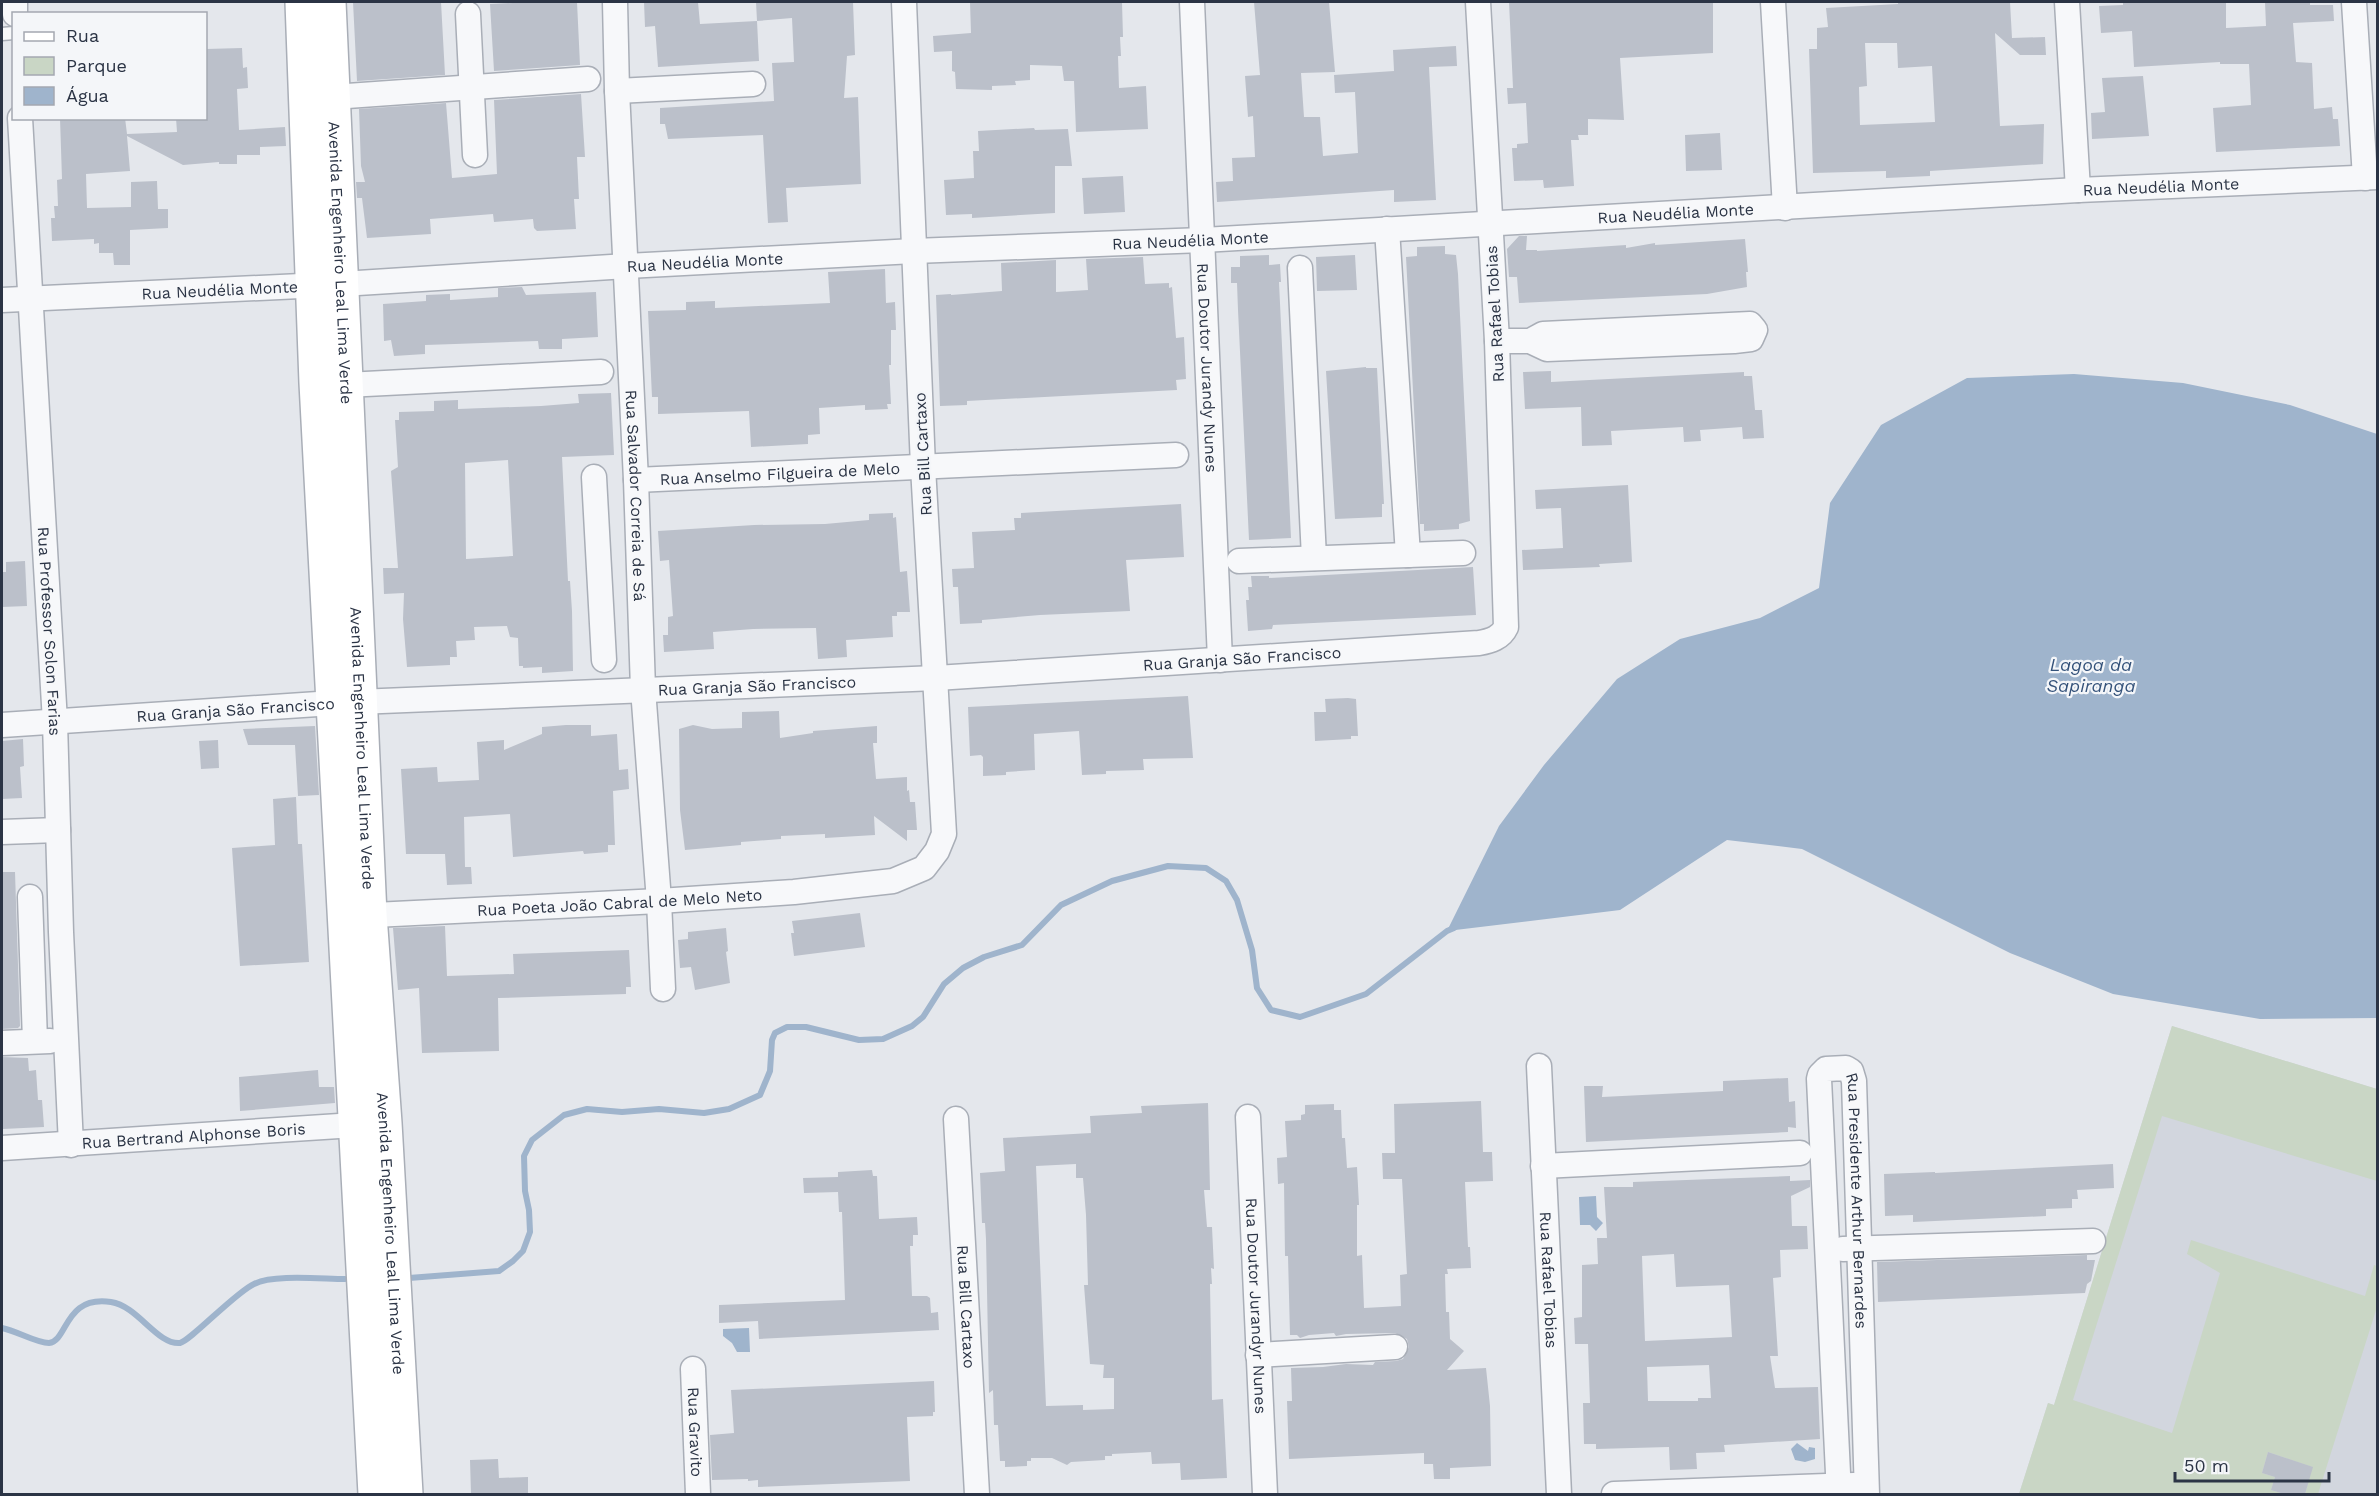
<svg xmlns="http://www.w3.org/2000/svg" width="2379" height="1496" viewBox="0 0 2379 1496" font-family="'Work Sans',sans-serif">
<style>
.built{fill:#d2d6de}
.green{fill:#c9d6c5}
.water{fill:#9fb4cc}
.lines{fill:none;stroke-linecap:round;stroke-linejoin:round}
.stream{stroke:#9fb4cc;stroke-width:6}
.building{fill:#bbc0ca;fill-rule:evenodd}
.service-casing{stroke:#a9aeb7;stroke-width:15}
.minor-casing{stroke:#a9aeb7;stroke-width:27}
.secondary-casing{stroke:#a9aeb7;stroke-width:36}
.service{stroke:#f7f8fa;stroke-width:12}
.minor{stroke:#f7f8fa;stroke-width:24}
.secondary{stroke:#fff;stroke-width:33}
.labels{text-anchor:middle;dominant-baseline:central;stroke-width:4.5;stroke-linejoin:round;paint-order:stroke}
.street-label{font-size:16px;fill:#2b3445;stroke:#f4f6f9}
.water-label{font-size:18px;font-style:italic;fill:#34527a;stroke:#f4f6f9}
</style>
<rect width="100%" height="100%" fill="#e4e7ec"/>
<!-- built -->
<path class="built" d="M2172,1026L2377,1089V1494H2019L2048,1403L2054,1405Z"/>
<!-- green -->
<path class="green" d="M2172,1026L2377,1089V1181L2162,1116L2073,1400L2172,1433L2220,1273L2187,1254L2191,1240L2365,1296L2374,1265L2377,1266V1307L2318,1494H2305L2312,1467L2268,1452L2262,1473L2275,1477L2271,1490L2284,1494H2019L2048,1403L2054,1405Z"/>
<!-- water -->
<path class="water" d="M2074,374L2183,383L2290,405L2377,434V1018L2260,1019L2113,994L2010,953L1802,849L1727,840L1620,910L1447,931L1499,826L1544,765L1617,679L1680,639L1760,618L1819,588L1830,503L1881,425L1967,378Z
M1596,1196L1597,1217L1603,1223L1596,1231L1590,1225H1580L1579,1197Z
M749,1328L750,1352H737L732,1343L723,1336V1329Z
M1797,1443L1808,1451L1809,1447L1815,1448V1459L1805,1462L1795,1460L1791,1449Z"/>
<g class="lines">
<!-- stream -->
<path class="stream" d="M409,1278L499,1271L513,1261L523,1251L530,1232L529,1210L525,1191L524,1156L532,1140L564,1115L587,1109L622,1112L659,1109L704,1113L729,1109L760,1095L770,1071L772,1040L775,1033L787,1027H806L859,1040L883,1039L912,1026L923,1017L944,984L963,968L984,957L1022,945L1061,905L1112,881L1168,866L1206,868L1226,881L1237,900L1252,950L1257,988L1271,1010L1300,1017L1366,994L1447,931L1454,928
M2,1328C17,1331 36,1343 49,1343C68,1341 64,1295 111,1302C138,1306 157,1345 180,1343C190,1341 236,1292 254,1284C273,1274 322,1279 345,1279"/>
</g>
<!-- building -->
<path class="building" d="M353,2H441L445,75L357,81Z
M532,2H577L580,65L494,71L490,4Z
M644,2H698L700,24L757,21L759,61L658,67L655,26L645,27Z
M756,2H853L855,55L847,56L844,98L858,97L861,184L786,188L788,222L768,223L763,135L668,139L665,124H660V108L774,101L772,63L794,62L792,18L757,21Z
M970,2H1122L1123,37H1120L1121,56H1118L1119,88L1146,86L1148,129L1076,132L1074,81H1064L1062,66L1030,65V80L1015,81L1016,85L992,86V90L956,89L955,72L952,71V51L934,52L933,36L971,33Z
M1254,2H1329L1335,72L1301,73L1304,117H1320L1323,156L1358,153L1355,92L1335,93L1334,75L1394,71L1393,50L1456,46L1457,66L1429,67L1436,200L1394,202V190L1217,202L1216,182L1233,181L1232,158L1255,157L1253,116L1248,117L1245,76L1260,75Z
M1509,2H1713V53L1620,58L1624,120L1588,119V135H1578L1579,140H1571L1574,186L1544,188L1543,180L1514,181L1512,148H1517V144L1528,143L1526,103L1508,104L1507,88H1513Z
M1898,2H2010L2012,38L2045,37L2046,55H2020L1995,33L2000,126L2044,124L2043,164L1930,171V176L1886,178V171L1813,173L1809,49H1817V28L1828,27L1826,8L1898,4ZM1865,43H1897L1898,68L1932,66L1935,122L1860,125L1859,87L1867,86Z
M2123,2H2226V28L2266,26L2265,2H2310V5H2333L2334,21L2293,23L2296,62L2312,63L2314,109L2332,107L2333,119H2338L2340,146L2216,152L2213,108L2251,105L2249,64H2220V62L2134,67L2132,31L2101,33L2099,6L2123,5Z
M242,48L243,68L247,67L248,88L237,89L239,130L285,127L286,146L260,147V155H237V164H219V162L183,165L127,136L130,171L86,174L87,208L131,207V182L157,181L158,209H168V228L130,230V265H114L113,253H99V243L94,244V239L52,241L51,218H55L54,206H58L57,180L62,179L60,118H125L127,134L177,132L176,118H206V49Z
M2143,76L2149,136L2092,139L2091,113L2105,112L2102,78Z
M581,94L585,157H577L579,199H574L576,229L537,231L534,228L533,219L494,222L493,214L430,219L431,234L367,238L362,198H357L356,182H365L361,166L359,109L446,103L452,178L497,174L494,100Z
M1034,128L1035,130L1068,129L1072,166H1055V213L972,218V214L946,215L944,180L974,178L973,151H979L978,131Z
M1720,133L1722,170L1686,171L1685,135Z
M1123,176L1125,212L1084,214L1082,178Z
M1519,236H1527L1526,250H1537V251L1626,245V248L1655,243V245L1745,239L1748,272H1746L1747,287L1707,294L1519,303L1517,277H1509L1507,249Z
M1445,246V254L1456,255L1458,274L1470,521L1459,524V529L1424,531V524H1420L1406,257L1417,256V247Z
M1269,255V265L1280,264L1281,282H1279L1291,538L1249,540L1238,310L1237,283H1231V267H1240V256Z
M1355,255L1357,290L1317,291L1316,257Z
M1143,257L1145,284L1169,283V288L1172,287L1176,338L1184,337L1186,379L1176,380L1177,390L967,401V405L940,406L936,295L951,294V295L1002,291L1001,263L1056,260V292L1088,290L1086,259Z
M885,269L886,303L895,302L896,330H891V365H889L891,404H887L888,409L865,410V405L819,408L820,434L808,435V444L751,447L749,411L658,414V397H652L648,311L686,310V302L715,301V308L830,303L828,272Z
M522,287L526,295L596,292L598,337L562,339V349H539L538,341L455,344L425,345V354L394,356L391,340L384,341L383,304L426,301V295L450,294V300L498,297V288Z
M1366,367V368H1377L1384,504H1382V517L1335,519L1326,371Z
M1551,371V382L1744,372V376H1752L1755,410H1762L1764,438L1743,439L1742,427L1700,430L1701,441L1684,442L1683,427L1611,431L1612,445L1582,446L1581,407L1525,409L1523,372Z
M611,393L614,455L562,457L568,581H570L572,611L573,671L542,673V667L523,668V666H519L518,638L510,637L507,626L474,627L475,640L456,641L457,657H450V665L407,667L403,619L404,593L384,594L383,568H398L391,471L398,467L395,420H399V412L434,411V401L458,400V409L541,406L579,403L578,394ZM508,460L513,556L466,559L465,463Z
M1628,485L1632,562L1599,564L1600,567L1523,570L1522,550L1563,548L1561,508L1536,509L1535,490Z
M1181,504L1184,557L1126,560L1130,611L1040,615L982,620V623L960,624L958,587H953L952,569L974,568L972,532L1015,530L1014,518H1021V513Z
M893,513V518L896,517L900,572L907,571L910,612H897V616H892L893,637L846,640L847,657L818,659L816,628L753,629L713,632L714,649L664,652L663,635H668V617L673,616L669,560L660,561L658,531L754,525L825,524L869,520V514Z
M25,561L27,606L2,607V572H6V562Z
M1473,567L1476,615L1273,625L1272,629L1248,631L1246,600H1249L1248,587H1252L1251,576H1269V578Z
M1188,696L1193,758L1143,759L1144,770L1106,771V774L1082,775L1079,731L1034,734L1035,770L1006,772V775L983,776V757L981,755L970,756L968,707Z
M1348,698L1356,699L1358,736H1351V739L1315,741L1314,712H1326L1325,699Z
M779,711L780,738L813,733V731L877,726V743H873L876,779L907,777V791L909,790L910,802H915L917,830H907V841L874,816L875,835L825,838V834L781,836V839L741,842V845L685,850L680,810L679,729L693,725L712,729L742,728V712Z
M566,725H591V736L617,734L619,770L628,769L629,789L613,791L615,845H608V852L584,854L583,851L513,857L510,814L464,817L465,867H471L472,884L447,885L445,854H406L401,769L437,767L438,782L479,780L477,742L504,740V750L542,734V727Z
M315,726L319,795L298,796L295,745H248L243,729Z
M23,739L24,766L20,767L22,798L2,799V741Z
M218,740L219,768L201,769L199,741Z
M296,797L298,844H302L309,962L240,966L232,848L275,845L273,799Z
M2,872H15L20,1026L18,1028L2,1029Z
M860,913L865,947L794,956L791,933H794L792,921Z
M445,926L447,976L514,974L513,954L629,950L631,987H626V994L498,998L499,1051L422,1053L419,988L398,990L393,928Z
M726,928L728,951L726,952L730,983L695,990L691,967L680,968L678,940L688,939V932Z
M2,1057L28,1058L29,1071L36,1070L38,1100H42L44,1127L3,1129Z
M318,1070L319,1087H334L335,1103L240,1111L239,1077Z
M1788,1078L1789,1102L1795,1101L1796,1128L1788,1127V1132L1586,1142L1584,1086H1603L1602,1097L1723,1091V1081Z
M1481,1101L1483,1152H1492L1493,1181L1465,1182L1468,1247H1470L1471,1268L1447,1269L1448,1274H1445L1446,1312H1449L1450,1339L1464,1351L1447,1370L1486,1368L1490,1406L1491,1466L1450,1468V1479H1434L1433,1464H1424V1453L1289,1459L1287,1401H1292L1291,1368L1323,1367L1346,1364L1373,1365L1375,1362L1396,1361L1403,1359L1409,1347L1407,1339L1395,1333L1346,1334L1336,1336L1334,1333L1309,1335L1300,1338L1297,1335H1290L1288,1256H1285L1284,1183L1278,1184L1277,1158L1287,1157L1285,1121L1301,1120V1115L1305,1114V1105L1334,1104V1110H1341L1342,1138H1345L1347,1168L1357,1167L1359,1205H1357V1256L1362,1255L1364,1308L1401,1306L1400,1275L1407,1274L1402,1179H1383L1382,1153H1395L1394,1104Z
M1208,1103L1210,1190H1204L1207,1227H1212L1214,1269L1211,1268L1212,1284H1210L1212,1400L1223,1399L1227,1478L1181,1480L1180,1463L1152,1464L1151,1452L1112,1454V1456H1105V1460L1071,1462L1067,1465L1052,1458H1031V1461H1027V1466L1005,1467V1461H1000L998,1425H994L993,1390L989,1393L986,1239L985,1223H982L980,1173L1005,1171L1003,1138L1091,1133L1090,1116L1142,1113L1141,1106ZM1076,1164V1178H1083L1086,1215L1088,1285H1084L1090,1364L1104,1365L1103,1378H1114V1409L1083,1410V1405L1046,1406L1036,1166Z
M2113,1164L2114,1188L2077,1190L2078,1199H2072V1208L2046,1209V1216L1913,1222V1215L1885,1216L1884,1174L1935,1172V1173Z
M872,1170L873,1176H877L879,1219L917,1217L918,1235H913V1246H910L912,1296H927L930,1298L931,1313L938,1312L939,1330L759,1339L758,1321L719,1323V1305L845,1300L842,1212H839L838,1192L804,1193L803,1178L838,1177V1172Z
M1790,1176V1181L1810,1180V1187L1791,1196L1792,1226H1807L1808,1249L1780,1250L1781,1277L1773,1278L1778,1356H1770L1775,1388L1818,1387L1820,1439L1724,1445L1725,1452L1696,1453L1697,1469L1670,1470L1669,1447L1596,1449V1444H1584L1583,1403H1590L1588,1344H1575L1574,1318L1582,1317V1265L1598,1264L1597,1238H1607L1604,1187H1633V1182ZM1674,1254L1676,1287L1729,1285L1732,1337L1645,1341L1642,1256ZM1709,1365L1711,1398H1698V1401H1648L1647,1367Z
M2087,1255V1260H2095L2091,1281L2087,1284L2085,1293L1878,1302L1877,1262Z
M934,1381L935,1412H933V1416L907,1417L910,1481L758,1487V1480L748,1481V1479L712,1480L710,1435L734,1433L731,1390Z
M2268,1452L2313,1467L2305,1494H2284L2271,1490L2275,1477L2262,1473Z
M498,1459L499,1478L528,1477V1494H471L470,1460Z"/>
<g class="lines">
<!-- service casing -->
<g class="service-casing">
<path id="service" d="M2,34L14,33"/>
</g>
<!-- minor casing -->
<g class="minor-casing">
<g id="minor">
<path d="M15,2V14"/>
<path id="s1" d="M615,2L617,91L636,480L643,689L659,901L663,989"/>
<path id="s2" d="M1192,2L1220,660"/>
<path d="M1773,2L1785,208"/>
<path d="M2067,2L2078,190"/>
<path d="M2354,2L2365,178"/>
<path d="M468,14L475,155"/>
<path d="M617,91L753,84"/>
<path d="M333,97L588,79"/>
<path id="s3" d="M20,118L55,722L61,932L71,1145"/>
<path d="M1387,229L1408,555"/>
<path d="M1300,268L1314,558"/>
<path id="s4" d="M2,300L342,284L627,266L914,251L1203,240L2078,190L2378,177"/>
<path d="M1497,341H1530L1547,349L1734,341L1751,339L1755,330L1750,324L1543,334L1530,341"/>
<path d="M346,385L601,372"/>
<path d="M594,477L604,660"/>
<path id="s5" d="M636,480L1176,455"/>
<path d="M1239,561L1463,553"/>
<path id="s6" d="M2,725L333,703L936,678L1479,643C1490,641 1501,638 1506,627L1497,341L1478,2"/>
<path d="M2,832L58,830"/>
<path d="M30,897L35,1041"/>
<path id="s7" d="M354,916L659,901L794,892L893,881L924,868L937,851L944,834L923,467L904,2"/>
<path d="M2,1043L50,1041"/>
<path id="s8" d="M1539,1066L1559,1494"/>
<path id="s9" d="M1248,1117L1265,1494"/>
<path id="s10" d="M956,1119L977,1494"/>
<path id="s11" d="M2,1148L370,1124"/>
<path d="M1543,1166L1800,1153"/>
<path d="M1843,1249L2093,1241"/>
<path d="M1258,1355L1395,1347"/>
<path id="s12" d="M693,1369L698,1494"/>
<path d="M1614,1494L1854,1485"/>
<path id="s13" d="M1839,1494L1819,1079L1820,1075L1826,1069L1846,1068L1851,1071L1854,1081L1867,1494"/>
</g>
</g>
<!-- secondary casing -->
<g class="secondary-casing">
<g id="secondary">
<path d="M302,2L316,383L375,1494"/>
<path id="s14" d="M329,2L370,915L385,1123L406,1494"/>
</g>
</g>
<!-- service -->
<use href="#service" class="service"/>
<!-- minor -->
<use href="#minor" class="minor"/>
<!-- secondary -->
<use href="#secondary" class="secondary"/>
</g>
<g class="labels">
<!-- street labels -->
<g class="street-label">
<text stroke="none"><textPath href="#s4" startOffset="2162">Rua Neudélia Monte</textPath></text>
<text stroke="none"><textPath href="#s4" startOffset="1676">Rua Neudélia Monte</textPath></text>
<text stroke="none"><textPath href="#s4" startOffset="1190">Rua Neudélia Monte</textPath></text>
<text stroke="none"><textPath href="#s4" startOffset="704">Rua Neudélia Monte</textPath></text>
<text stroke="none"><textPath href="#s14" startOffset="261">Avenida Engenheiro Leal Lima Verde</textPath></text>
<text stroke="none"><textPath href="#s4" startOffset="218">Rua Neudélia Monte</textPath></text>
<text transform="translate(1495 314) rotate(-93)">Rua Rafael Tobias</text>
<text stroke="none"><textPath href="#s2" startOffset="366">Rua Doutor Jurandy Nunes</textPath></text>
<text transform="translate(923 454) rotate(-93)">Rua Bill Cartaxo</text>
<text stroke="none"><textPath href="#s5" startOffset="144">Rua Anselmo Filgueira de Melo</textPath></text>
<text stroke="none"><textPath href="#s1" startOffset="494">Rua Salvador Correia de Sá</textPath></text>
<text stroke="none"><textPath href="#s3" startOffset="514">Rua Professor Solon Farias</textPath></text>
<text stroke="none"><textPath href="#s6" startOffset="1242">Rua Granja São Francisco</textPath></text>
<text stroke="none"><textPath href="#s6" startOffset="756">Rua Granja São Francisco</textPath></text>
<text stroke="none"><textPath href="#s6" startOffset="234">Rua Granja São Francisco</textPath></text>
<text stroke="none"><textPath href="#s14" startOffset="747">Avenida Engenheiro Leal Lima Verde</textPath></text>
<text stroke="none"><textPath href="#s7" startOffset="266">Rua Poeta João Cabral de Melo Neto</textPath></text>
<text stroke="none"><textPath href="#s11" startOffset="192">Rua Bertrand Alphonse Boris</textPath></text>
<text stroke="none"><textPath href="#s13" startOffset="584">Rua Presidente Arthur Bernardes</textPath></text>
<text stroke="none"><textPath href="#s14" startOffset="1233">Avenida Engenheiro Leal Lima Verde</textPath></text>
<text stroke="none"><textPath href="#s8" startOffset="214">Rua Rafael Tobias</textPath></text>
<text stroke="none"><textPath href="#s9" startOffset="189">Rua Doutor Jurandyr Nunes</textPath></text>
<text stroke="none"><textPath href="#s10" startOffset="188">Rua Bill Cartaxo</textPath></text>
<text stroke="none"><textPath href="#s12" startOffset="63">Rua Gravito</textPath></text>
</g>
<!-- water labels -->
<g class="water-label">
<text x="2091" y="664">Lagoa da<tspan x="2091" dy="21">Sapiranga</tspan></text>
</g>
</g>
<!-- border -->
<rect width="2379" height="1496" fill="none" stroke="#2b3445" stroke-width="6"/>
<!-- legend -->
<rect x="12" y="12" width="195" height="108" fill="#f4f6f9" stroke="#a4a8b1" stroke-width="1.5"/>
<rect x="24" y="32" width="30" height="9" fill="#ffffff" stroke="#a4a8b1" stroke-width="1.5"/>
<text x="66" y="42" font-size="18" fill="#2b3445">Rua</text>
<rect x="24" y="57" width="30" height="18" fill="#c9d6c5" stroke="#a4a8b1" stroke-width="1.5"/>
<text x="66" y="72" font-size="18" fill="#2b3445">Parque</text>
<rect x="24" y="87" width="30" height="18" fill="#9fb4cc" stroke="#a4a8b1" stroke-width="1.5"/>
<text x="66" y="102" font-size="18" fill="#2b3445">Água</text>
<!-- scale -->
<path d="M2175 1472v9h154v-9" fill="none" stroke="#2b3445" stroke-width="3"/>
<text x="2184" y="1472" font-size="18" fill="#2b3445" stroke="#f4f6f9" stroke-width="4.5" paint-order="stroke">50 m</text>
</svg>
